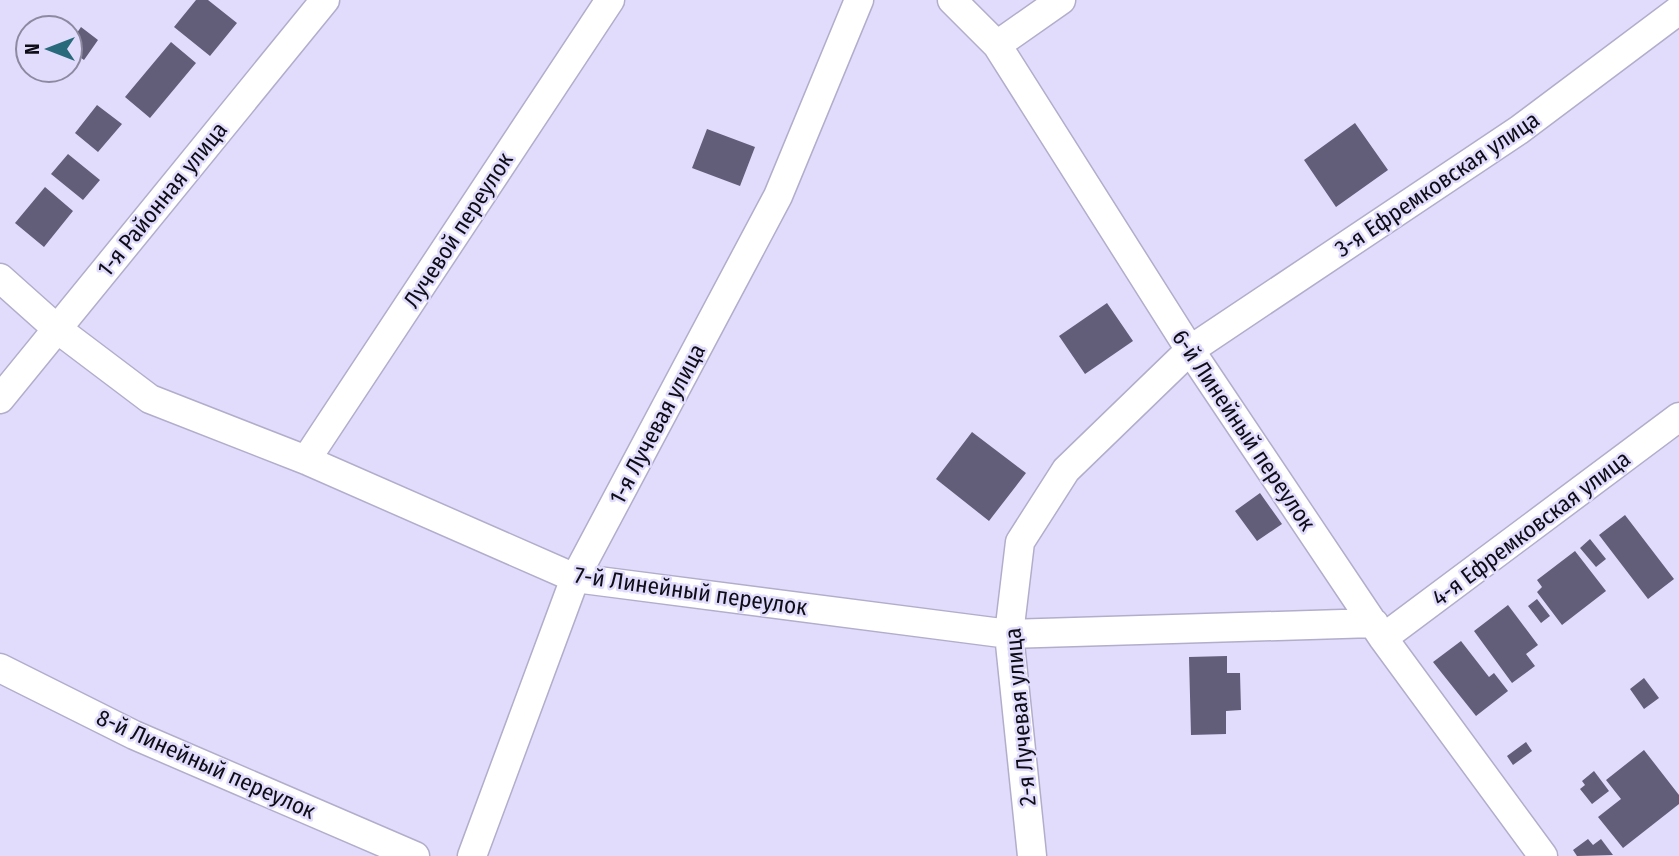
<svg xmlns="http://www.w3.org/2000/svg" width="1679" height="856" viewBox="0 0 1679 856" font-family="'Fira Sans Condensed',sans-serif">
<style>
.building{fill:#625d78}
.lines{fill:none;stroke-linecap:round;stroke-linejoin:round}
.street-casing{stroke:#b2adcb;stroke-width:31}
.street{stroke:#fff;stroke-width:28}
.labels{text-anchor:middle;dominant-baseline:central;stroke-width:5;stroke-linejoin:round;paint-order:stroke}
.street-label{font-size:23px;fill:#0e0c16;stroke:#e2dcfc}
</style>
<rect width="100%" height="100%" fill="#e2dcfc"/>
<!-- building -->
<path class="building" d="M196,0H208L237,23L210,56L174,27Z
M81,27L98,40L84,60L70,50V43Z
M171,42L196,63L150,118L125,97Z
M97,105L122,124L98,152L75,133Z
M1355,123L1388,170L1336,207L1304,160Z
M707,129L755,147L740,186L692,168Z
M68,154L100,180L83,200L51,174Z
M45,187L73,211L44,247L15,223Z
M1107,303L1133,341L1085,374L1059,336Z
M972,432L1026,473L989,521L936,479Z
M1260,493L1282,524L1257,541L1235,511Z
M1625,515L1674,579L1648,599L1599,535Z
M1590,539L1606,559L1596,567L1580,548Z
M1575,551L1606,591L1562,625L1537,592L1542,587L1537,580Z
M1537,599L1550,616L1541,623L1528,606Z
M1508,605L1538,645L1526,654L1535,666L1512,683L1474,631Z
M1461,641L1489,677L1494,673L1508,691L1476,716L1433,662Z
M1227,656V673H1240L1241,710L1226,711V734L1191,735L1189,657Z
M1644,678L1659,698L1644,709L1630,689Z
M1526,742L1532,751L1513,765L1507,756Z
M1644,750L1679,795V804L1623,848L1598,817L1621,799L1606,780Z
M1594,771L1609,791L1592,804L1580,789L1585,785L1582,781Z
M1588,839L1593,845L1601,839L1613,855L1577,856L1573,850Z"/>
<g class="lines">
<!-- street casing -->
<g class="street-casing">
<path id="street" d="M952,0L997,45L1190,350L1383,638L1543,856
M997,45L1061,0
M0,278L56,328L150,399L306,460L575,578L1009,634L1374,623
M0,399L325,0
M306,460L610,0
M1383,638L1679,417
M0,668L134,735L415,856
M472,856L575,578L778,196L859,0
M1032,856L1009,634L1020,542L1066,470L1190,350L1519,130L1679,10"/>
</g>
<!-- street -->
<use href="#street" class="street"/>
</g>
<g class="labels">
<!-- street labels -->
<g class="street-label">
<text transform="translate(1437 184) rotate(-34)">3-я Ефремковская улица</text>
<text transform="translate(162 199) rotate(-51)">1-я Районная улица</text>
<text transform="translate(458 230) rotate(-57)">Лучевой переулок</text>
<text transform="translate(657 424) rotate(-62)">1-я Лучевая улица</text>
<text transform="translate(1244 430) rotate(56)">6-й Линейный переулок</text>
<text transform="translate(1531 528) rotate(-37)">4-я Ефремковская улица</text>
<text transform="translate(691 591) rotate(8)">7-й Линейный переулок</text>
<text transform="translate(1020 717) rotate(-95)">2-я Лучевая улица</text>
<text transform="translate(206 764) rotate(24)">8-й Линейный переулок</text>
</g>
</g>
<!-- north arrow -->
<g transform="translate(49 49) rotate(270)"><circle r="33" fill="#e2dcfc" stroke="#8d89a0" stroke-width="2"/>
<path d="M0-5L12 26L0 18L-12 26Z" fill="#28697c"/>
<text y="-10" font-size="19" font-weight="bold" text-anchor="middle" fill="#0e0c16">N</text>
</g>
</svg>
